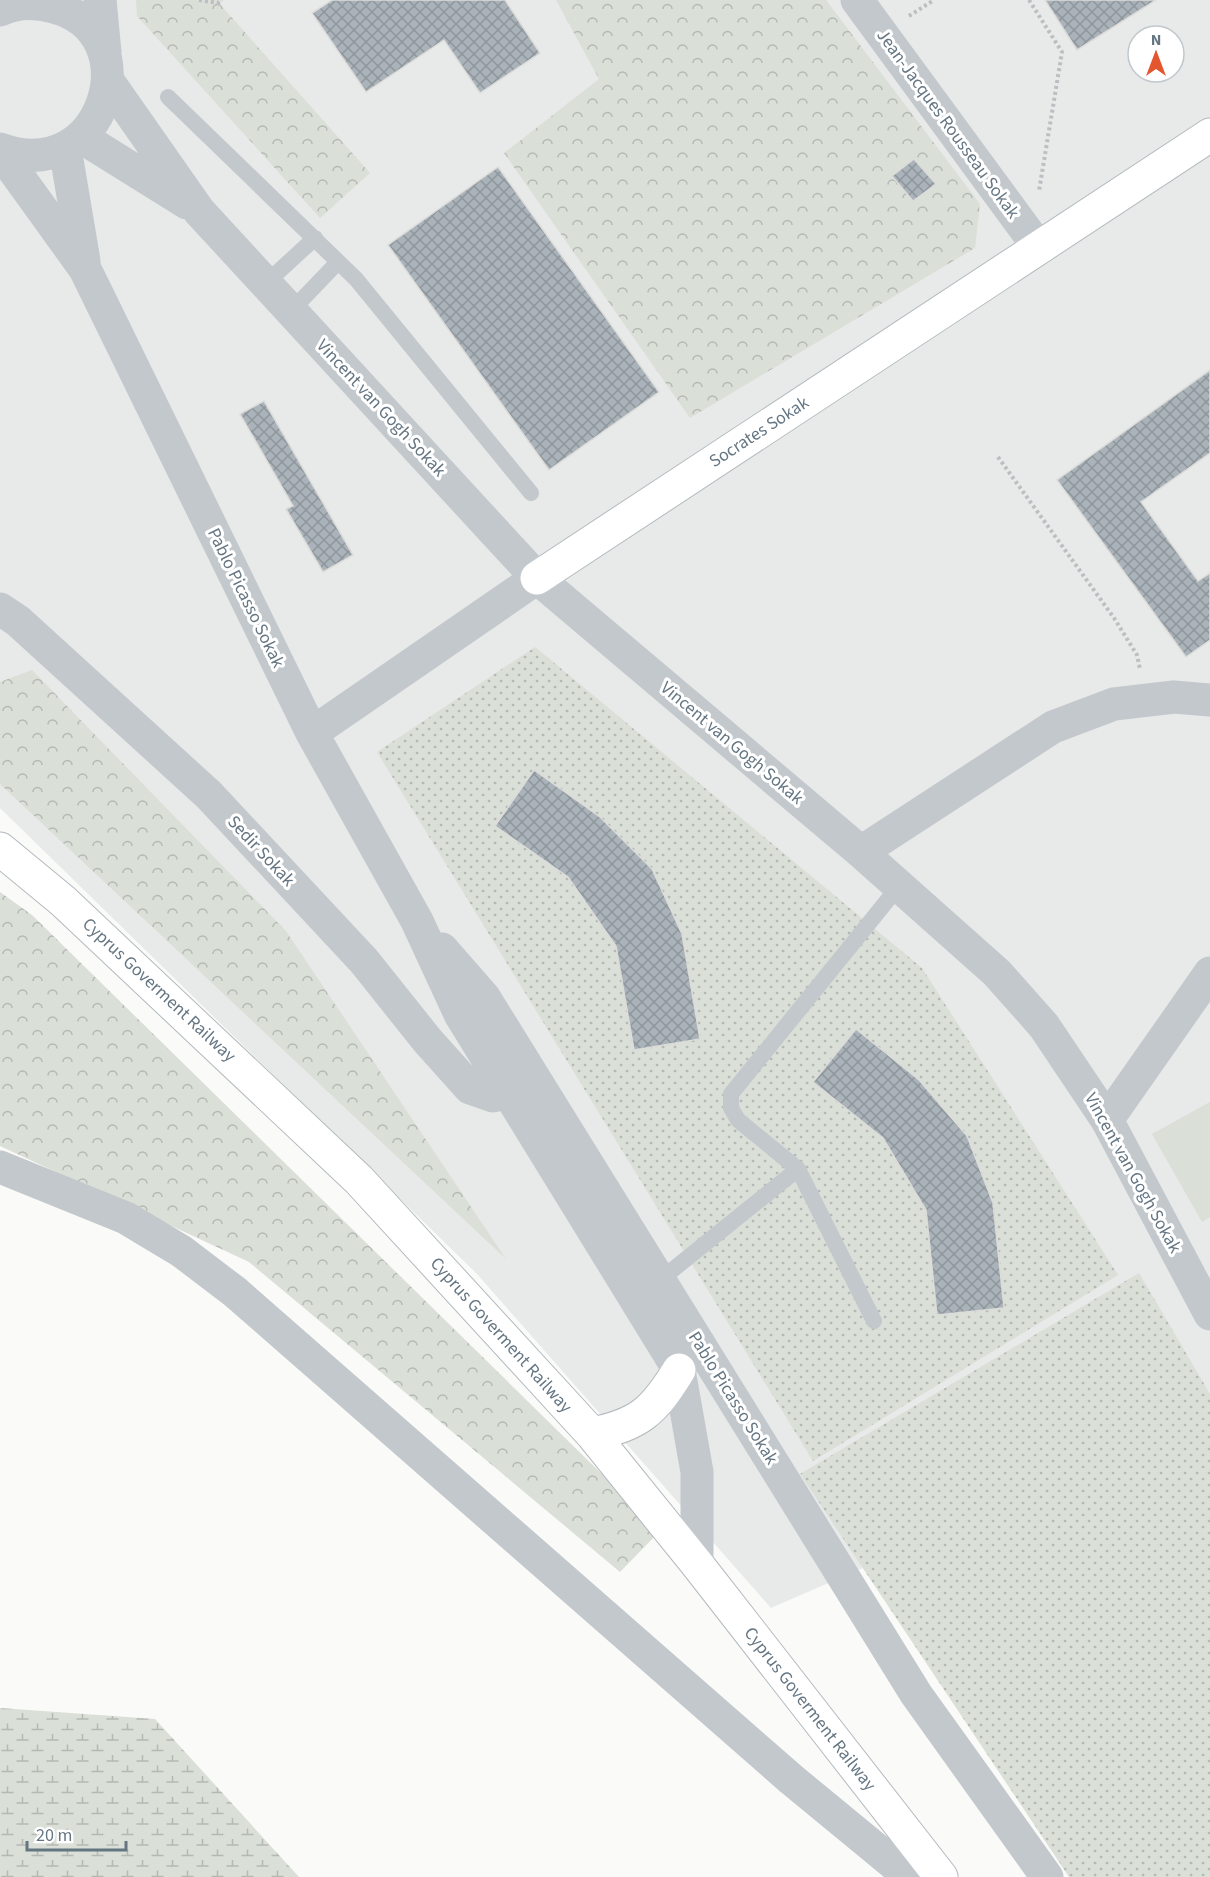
<svg xmlns="http://www.w3.org/2000/svg" width="1210" height="1877" viewBox="0 0 1210 1877" font-family="'Source Sans 3',sans-serif">
<style>
.built{fill:#e8e9e9;fill-rule:evenodd}
.grass{fill:url(#grass-dots)}
.forest{fill:url(#forest-crowns)}
.wetland{fill:url(#wetland-marsh)}
.pitch{fill:#dadfd7}
.building{fill:url(#building-cross-hatch);stroke:#dcdcda;stroke-width:1.5}
.lines{fill:none;stroke-linecap:round;stroke-linejoin:round}
.secondary-casing{stroke:#b3babf;stroke-width:35}
.path{stroke:#bbbfc2;stroke-width:4;stroke-dasharray:3 3;stroke-linecap:butt}
.lane{stroke:#c3c8cc;stroke-width:16}
.street{stroke:#c3c8cc;stroke-width:33}
.secondary{stroke:#fff;stroke-width:33}
.labels{text-anchor:middle;dominant-baseline:central;stroke-width:6;stroke-linejoin:round;paint-order:stroke}
.street-label{font-size:18px;fill:#657683;stroke:#fff}
</style>
<defs>
<pattern id="grass-dots" width="8" height="8" patternUnits="userSpaceOnUse" patternTransform="scale(1.5)"><rect width="8" height="8" fill="#dadfd7"/><path d="M2 2h.1M6 6h.1" fill="none" stroke="#b4b9b4" stroke-width="1.8" stroke-linecap="round"/></pattern>
<pattern id="forest-crowns" width="20" height="18" patternUnits="userSpaceOnUse" patternTransform="scale(1.5)"><rect width="20" height="18" fill="#dadfd7"/><path d="M2 6a3 3 0 1 1 6 0M12 15a3 3 0 1 1 6 0" fill="none" stroke="#b4b9b4"/></pattern>
<pattern id="wetland-marsh" width="20" height="14" patternUnits="userSpaceOnUse" patternTransform="scale(1.5)"><rect width="20" height="14" fill="#dadfd7"/><path d="M1 5h8M5 5V1M11 12h8M15 12V8" fill="none" stroke="#b4b9b4"/></pattern>
<pattern id="building-cross-hatch" width="8" height="8" patternUnits="userSpaceOnUse" patternTransform="scale(1.5)"><rect width="8" height="8" fill="#aab3b9"/><path d="M0 0l8 8M0 8l8-8" fill="none" stroke="#8e969c"/></pattern>
</defs>
<rect width="100%" height="100%" fill="#fafaf8"/>
<!-- built -->
<path class="built" d="M0,0H1210V1417L771,1608L477,1274L0,808ZM1138,36H1174V72H1138Z"/>
<!-- grass -->
<path class="grass" d="M535,647L922,968L1118,1275L813,1461L377,752Z
M1139,1273L1210,1394V1877H1069L800,1474Z"/>
<!-- forest -->
<path class="forest" d="M136,0H224L219,3L370,173L320,218L137,16Z
M556,0H826L980,204L975,248L690,418L504,153L599,79Z
M32,670L286,931L506,1259L0,784V682Z
M0,892L32,915L660,1531L620,1572L249,1262L0,1146Z"/>
<!-- wetland -->
<path class="wetland" d="M0,1708L155,1719L299,1877H0Z"/>
<!-- pitch -->
<path class="pitch" d="M1210,1102V1217L1202,1222L1152,1134Z"/>
<!-- building -->
<path class="building" d="M332,0H505L540,53L480,93L444,40L366,92L312,13Z
M1045,0H1156L1077,50Z
M914,159L936,184L913,201L892,176Z
M498,167L659,392L549,470L388,245Z
M1210,370V453L1141,502L1198,581L1210,573V640L1186,657L1057,480Z
M264,401L353,555L323,572L286,509L293,506L240,414Z
M534,770L600,817L652,869L682,934L700,1039L634,1050L616,946L568,877L495,826Z
M856,1029L919,1080L967,1136L993,1203L1004,1308L937,1315L926,1210L883,1138L813,1082Z"/>
<g class="lines">
<!-- secondary casing -->
<g class="secondary-casing">
<path id="secondary" d="M537,578L1210,135
M0,849L63,901L359,1180L592,1434L697,1564L941,1877
M592,1434C639,1425 654,1411 679,1370"/>
</g>
<!-- path -->
<path class="path" d="M199,0L218,3L221,0
M1029,0L1062,52L1039,191
M909,16L934,0
M998,457L1114,618L1137,655L1140,669"/>
<!-- lane -->
<path class="lane" d="M168,97L356,279L531,493
M266,283L315,238
M291,311L338,262
M660,1280L798,1169
M874,1321L798,1169L738,1120L731,1108V1094L899,886"/>
<!-- street -->
<path class="street" d="M100,0L105,52
M857,0L1039,248
M0,10C17,2 36,2 54,7C151,32 105,188 0,149
M108,81L199,211L537,578L861,852L997,973L1044,1026L1107,1120L1210,1314
M81,137L187,203
M65,148L84,261
M0,151L85,269L312,733L417,921L460,1014L679,1370L697,1472V1564
M0,609L18,621L209,795L364,961L427,1040L470,1088L493,1096L510,1092
M312,733L537,578
M861,852L1053,727L1114,704L1174,697L1210,700
M442,949L484,997L916,1694L1047,1877
M1107,1120L1210,973
M0,1167L126,1218L181,1251L235,1292L791,1779L910,1877"/>
<!-- secondary -->
<use href="#secondary" class="secondary"/>
</g>
<g class="labels">
<!-- street labels -->
<g class="street-label">
<text transform="translate(948 124) rotate(54)">Jean-Jacques Rousseau Sokak</text>
<text transform="translate(381 408) rotate(47)">Vincent van Gogh Sokak</text>
<text transform="translate(759 432) rotate(-33)">Socrates Sokak</text>
<text transform="translate(246 598) rotate(64)">Pablo Picasso Sokak</text>
<text transform="translate(732 743) rotate(40)">Vincent van Gogh Sokak</text>
<text transform="translate(261 851) rotate(47)">Sedir Sokak</text>
<text transform="translate(159 990) rotate(43)">Cyprus Goverment Railway</text>
<text transform="translate(1133 1173) rotate(61)">Vincent van Gogh Sokak</text>
<text transform="translate(501 1335) rotate(48)">Cyprus Goverment Railway</text>
<text transform="translate(733 1398) rotate(58)">Pablo Picasso Sokak</text>
<text transform="translate(810 1709) rotate(52)">Cyprus Goverment Railway</text>
</g>
</g>
<!-- north arrow -->
<g transform="translate(1156 54)"><circle r="28" fill="#ffffff" stroke="#c1c8cd" stroke-width="1.5"/>
<path d="M0-4.5L10 22L0 15L-10 22Z" fill="#e4572e"/>
<text y="-9" font-size="16" font-weight="bold" text-anchor="middle" fill="#657683">N</text>
</g>
<!-- scale -->
<path d="M27 1841v9h99v-9" fill="none" stroke="#657683" stroke-width="3"/>
<text x="36" y="1841" font-size="18" fill="#657683" stroke="#ffffff" stroke-width="4.5" paint-order="stroke">20 m</text>
</svg>
